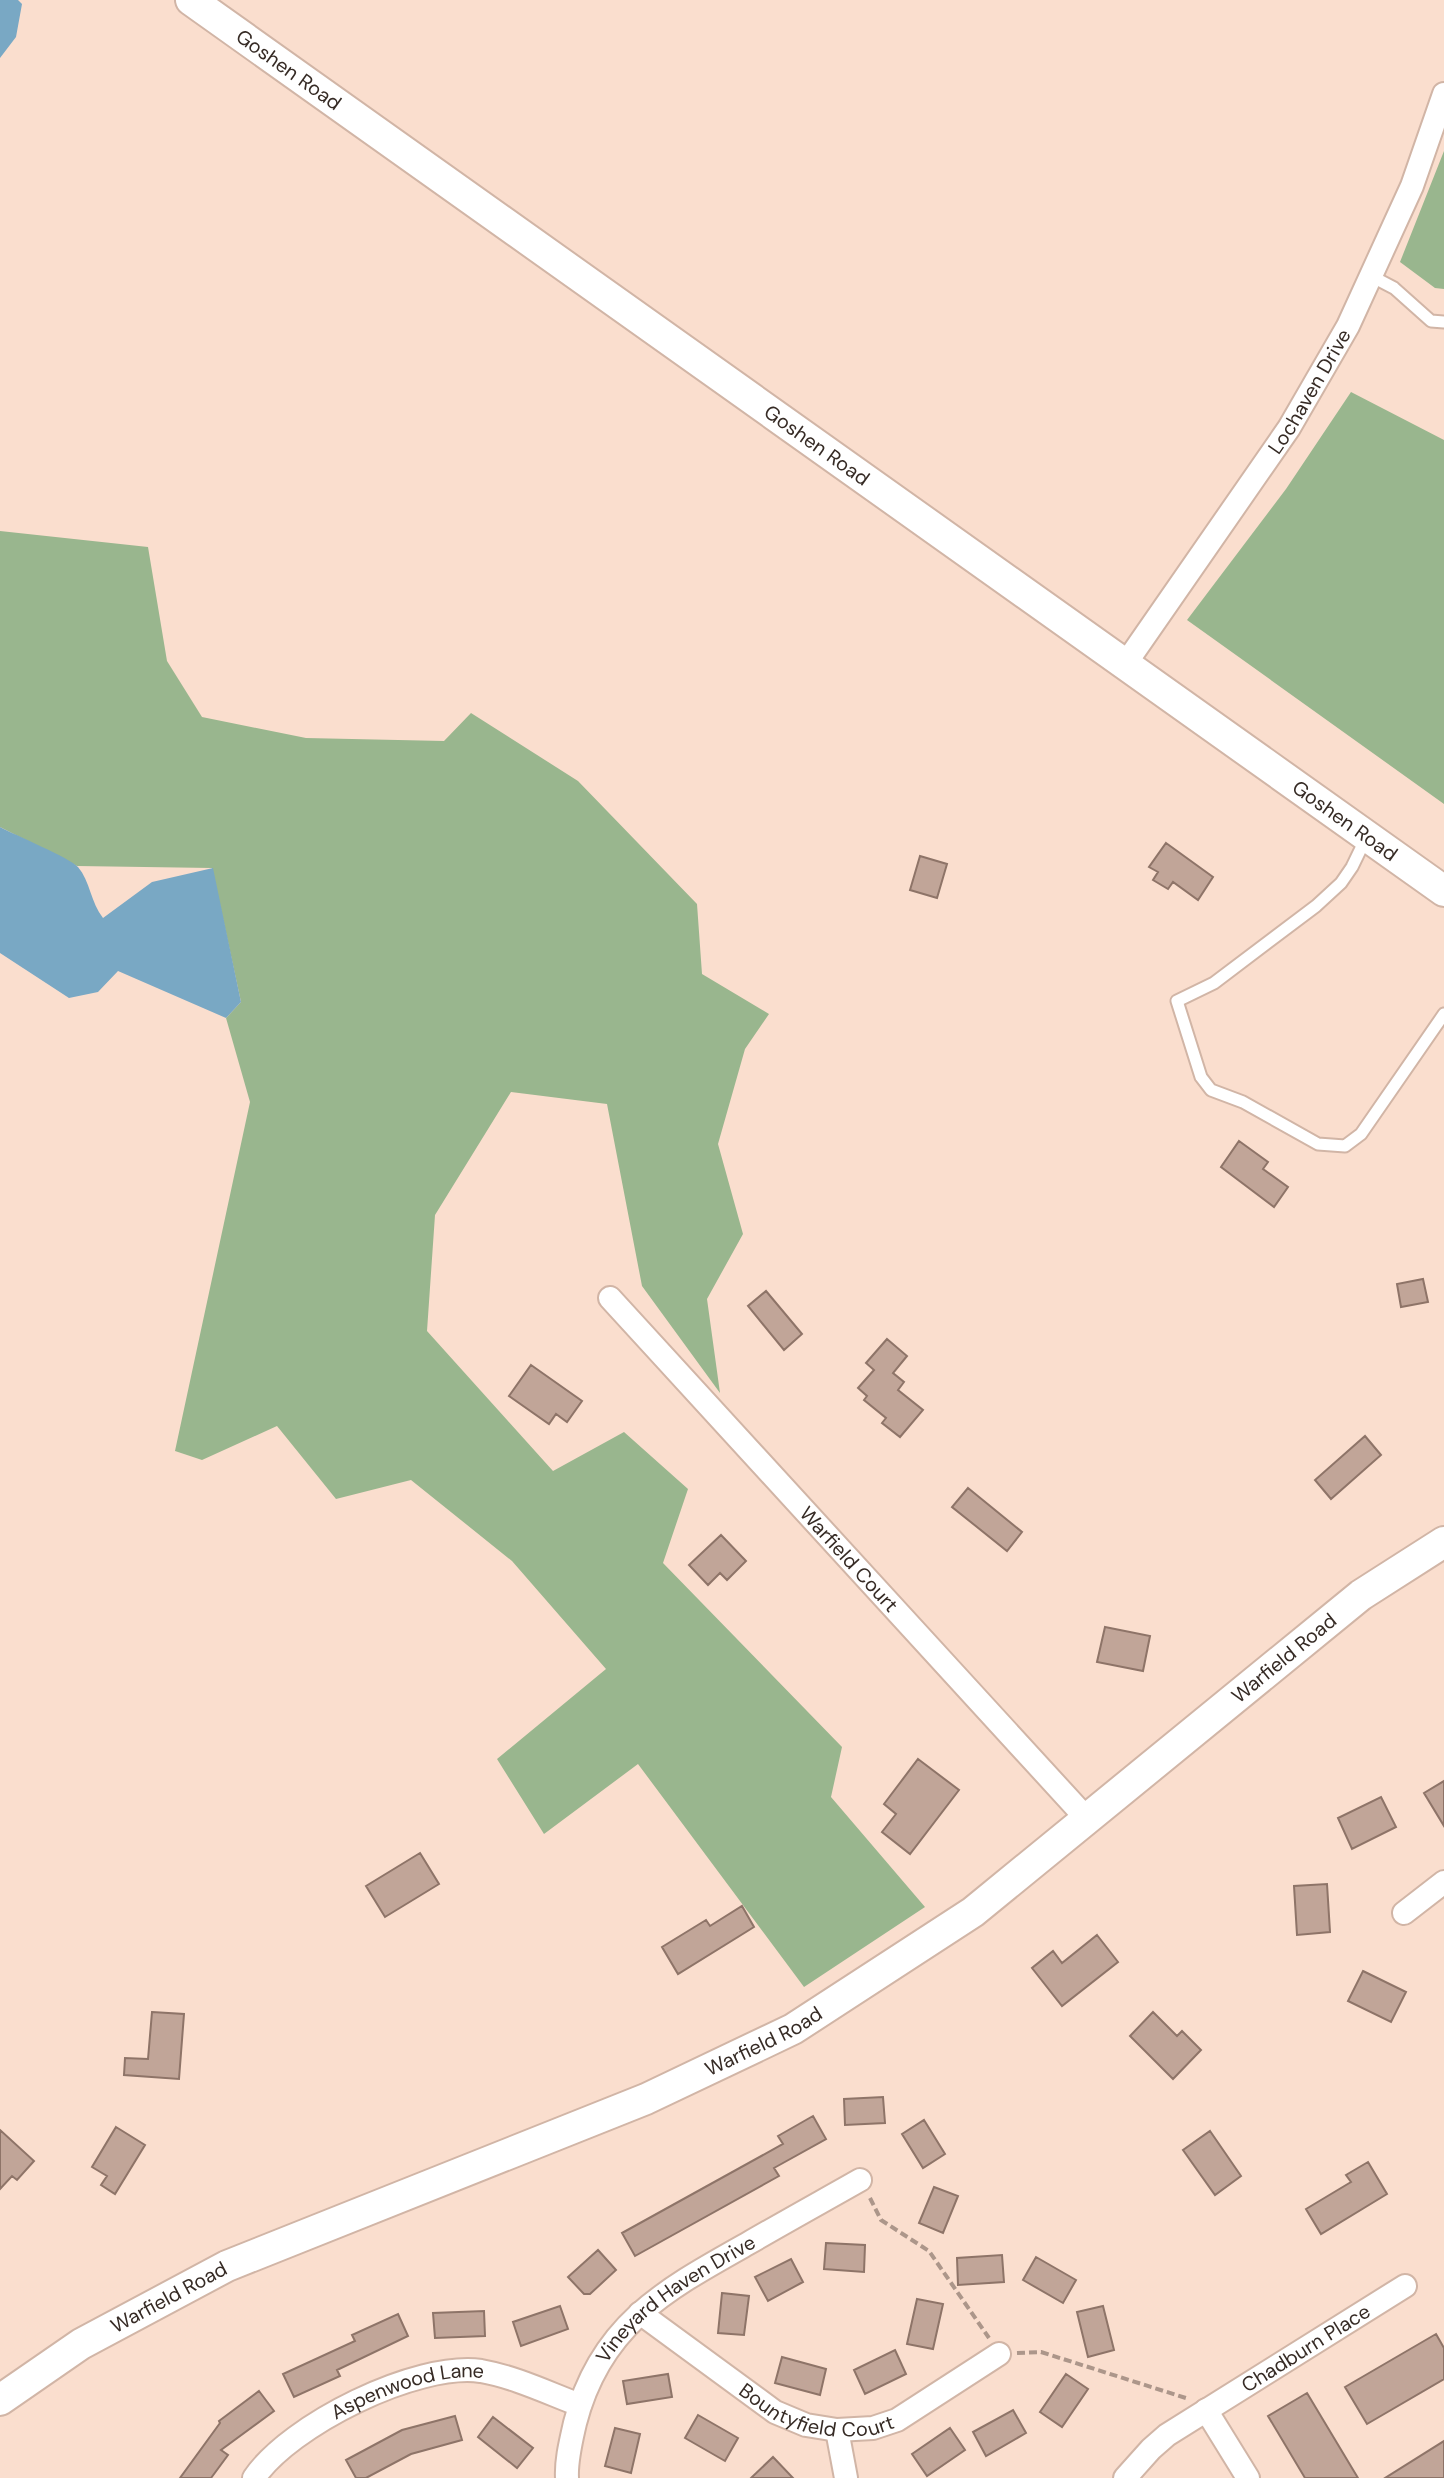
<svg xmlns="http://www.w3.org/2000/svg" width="1444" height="2478" viewBox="0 0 1444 2478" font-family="'DM Sans',sans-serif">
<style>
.forest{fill:#99b68e}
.water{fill:#79a8c4}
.building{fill:#c1a598;stroke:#8e7468;stroke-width:2}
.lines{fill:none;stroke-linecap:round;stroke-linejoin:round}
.lane-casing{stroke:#d1b5a6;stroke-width:15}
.street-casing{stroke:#d1b5a6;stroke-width:26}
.secondary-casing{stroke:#d1b5a6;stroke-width:34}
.path{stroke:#ac968a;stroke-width:4;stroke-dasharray:8 4;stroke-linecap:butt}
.lane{stroke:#fff;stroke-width:11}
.street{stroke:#fff;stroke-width:22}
.secondary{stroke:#fff;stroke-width:30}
.labels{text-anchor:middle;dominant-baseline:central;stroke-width:6;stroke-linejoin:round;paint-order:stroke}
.street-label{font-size:20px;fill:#362b25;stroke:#fff}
</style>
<rect width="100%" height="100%" fill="#fadece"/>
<!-- forest -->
<path class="forest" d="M1444,151V289L1435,288L1400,262Z
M1351,392L1444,440V804L1187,620L1286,489Z
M0,531L148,547L167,661L202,717L306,738L444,741L471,713L578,781L697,904L702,974L769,1014L745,1049L718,1144L743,1234L707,1299L720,1393L642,1286L607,1104L511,1092L435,1215L427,1331L553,1471L624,1432L688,1489L663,1563L842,1747L831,1797L925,1907L804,1987L638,1764L544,1834L497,1759L606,1669L512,1561L411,1480L336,1499L277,1426L202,1460L175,1451L250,1102L226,1018L241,1002L212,868L77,866L0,827Z"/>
<!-- water -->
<path class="water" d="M0,0H18L22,4L16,37L0,58Z
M0,827C15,835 70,858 78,867C90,881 91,903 103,918L152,882L213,868L241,1002L226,1018L118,971L98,992L69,998L0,953Z"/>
<!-- building -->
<path class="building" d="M1166,843L1213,877L1198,900L1173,882L1168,889L1153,880L1158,872L1149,867Z
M920,856L947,864L937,898L910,890Z
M1239,1141L1268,1162L1263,1169L1288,1187L1274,1207L1221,1167Z
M1423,1279L1428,1302L1401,1307L1397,1284Z
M766,1291L802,1334L784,1350L748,1306Z
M887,1339L907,1356L893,1373L904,1382L898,1390L923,1410L900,1437L882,1423L886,1418L864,1400L867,1396L858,1388L874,1370L866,1363Z
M531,1365L582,1401L567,1422L556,1414L549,1424L509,1396Z
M1365,1436L1381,1455L1331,1499L1315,1480Z
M968,1488L1022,1532L1007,1551L952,1507Z
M721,1535L746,1561L727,1580L720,1573L708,1585L689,1565Z
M1105,1627L1150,1636L1143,1671L1097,1662Z
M918,1759L959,1790L910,1854L882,1832L896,1814L884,1804Z
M1444,1781V1826L1424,1793Z
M1381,1797L1396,1827L1352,1849L1338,1818Z
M420,1853L439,1884L385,1917L366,1886Z
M1327,1884L1330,1932L1297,1935L1294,1886Z
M742,1906L754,1927L678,1974L662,1947L706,1920L710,1926Z
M1097,1935L1118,1962L1062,2006L1032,1968L1053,1951L1062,1963Z
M1363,1971L1406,1992L1391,2022L1348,2001Z
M152,2012L184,2014L179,2079L124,2075L125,2058L148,2059Z
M1153,2012L1177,2036L1182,2031L1201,2050L1173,2079L1130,2036Z
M883,2097L885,2123L845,2125L844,2099Z
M813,2116L826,2139L774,2168L779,2176L635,2256L622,2233L783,2144L778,2136Z
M924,2120L945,2154L923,2168L902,2134Z
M116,2127L145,2145L115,2194L101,2185L107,2176L92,2167Z
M0,2130L34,2161L17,2180L12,2176L0,2189Z
M1210,2131L1241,2176L1215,2195L1183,2150Z
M1368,2162L1387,2194L1321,2234L1306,2209L1351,2182L1346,2175Z
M934,2187L958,2196L943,2233L919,2223Z
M826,2243L865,2245L864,2272L824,2269Z
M598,2250L616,2270L590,2294H584L568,2277Z
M1002,2255L1004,2282L958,2285L957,2258Z
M1036,2257L1076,2280L1063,2303L1023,2280Z
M791,2259L803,2282L768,2301L755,2277Z
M722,2293L749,2296L744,2335L718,2333Z
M917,2299L943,2304L933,2349L907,2344Z
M560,2306L568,2329L521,2346L513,2322Z
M1103,2306L1114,2350L1088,2357L1077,2312Z
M484,2311L485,2336L435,2338L433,2313Z
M398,2314L408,2336L337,2370L340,2376L294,2397L283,2374L355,2341L352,2335Z
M1436,2334L1444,2348V2379L1367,2424L1345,2387Z
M895,2350L906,2374L865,2394L854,2370Z
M782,2357L826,2369L820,2395L775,2383Z
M668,2374L672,2397L627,2404L623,2381Z
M1066,2374L1088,2389L1062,2427L1040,2412Z
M259,2391L274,2411L221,2450L228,2455L211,2478H180L220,2423L219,2421Z
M1307,2393L1358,2478H1305L1268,2416Z
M1013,2410L1026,2433L986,2456L973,2432Z
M698,2415L738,2438L725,2461L685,2438Z
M455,2416L462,2440L411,2454L366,2478H356L346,2460L402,2430Z
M493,2417L533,2448L517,2468L478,2437Z
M615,2428L640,2434L631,2473L605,2466Z
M950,2428L965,2450L927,2476L912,2454Z
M1444,2441V2478H1385Z
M773,2457L793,2478H751Z"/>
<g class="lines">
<!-- lane casing -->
<g class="lane-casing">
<path id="lane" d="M1371,276L1394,288L1431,321L1444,322
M1367,836L1352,867L1341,883L1316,906L1214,983L1177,1001L1201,1077L1211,1090L1243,1102L1318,1144L1345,1146L1361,1134L1444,1014"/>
</g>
<!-- street casing -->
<g class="street-casing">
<g id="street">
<path id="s1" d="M1126,663L1289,428L1348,326L1412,186L1444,94"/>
<path id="s2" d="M610,1298L1087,1819"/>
<path d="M1404,1913L1444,1882"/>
<path id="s3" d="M640,2313L775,2412L806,2425L837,2430L873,2428L897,2420L999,2354"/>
<path d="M1206,2410L1248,2478"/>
<path d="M837,2430L846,2478"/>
<path id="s4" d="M254,2478C290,2425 416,2362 481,2371C515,2377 548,2393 580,2405"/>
<path id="s5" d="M567,2478C566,2460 571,2441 575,2423C600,2325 665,2290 747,2244C785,2222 823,2201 860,2180"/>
<path id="s6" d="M1125,2478L1151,2449L1167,2435L1405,2286"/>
</g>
</g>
<!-- secondary casing -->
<g class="secondary-casing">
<g id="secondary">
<path id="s7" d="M191,0L1444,891"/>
<path id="s8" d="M0,2400L81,2344L227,2266L646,2099L793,2029L973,1912L1361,1595L1444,1542"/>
</g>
</g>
<!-- path -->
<path class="path" d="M870,2198L881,2220L929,2251L989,2338
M1017,2353L1041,2352L1189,2399"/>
<!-- lane -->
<use href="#lane" class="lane"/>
<!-- street -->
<use href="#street" class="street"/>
<!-- secondary -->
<use href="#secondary" class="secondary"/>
</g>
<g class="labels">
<!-- street labels -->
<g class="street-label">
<text stroke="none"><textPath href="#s7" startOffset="120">Goshen Road</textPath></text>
<text stroke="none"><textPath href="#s1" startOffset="328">Lochaven Drive</textPath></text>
<text stroke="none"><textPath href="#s7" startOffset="768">Goshen Road</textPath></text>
<text stroke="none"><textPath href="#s7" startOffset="1416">Goshen Road</textPath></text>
<text stroke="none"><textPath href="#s2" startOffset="354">Warfield Court</textPath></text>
<text stroke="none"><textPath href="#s8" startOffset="1494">Warfield Road</textPath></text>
<text stroke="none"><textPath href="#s8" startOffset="846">Warfield Road</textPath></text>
<text stroke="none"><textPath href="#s8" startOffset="198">Warfield Road</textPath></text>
<text stroke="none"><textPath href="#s5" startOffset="222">Vineyard Haven Drive</textPath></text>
<text stroke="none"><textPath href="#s6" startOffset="224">Chadburn Place</textPath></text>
<text stroke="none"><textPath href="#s4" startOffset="182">Aspenwood Lane</textPath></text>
<text stroke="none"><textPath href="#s3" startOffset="208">Bountyfield Court</textPath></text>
</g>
</g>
</svg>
